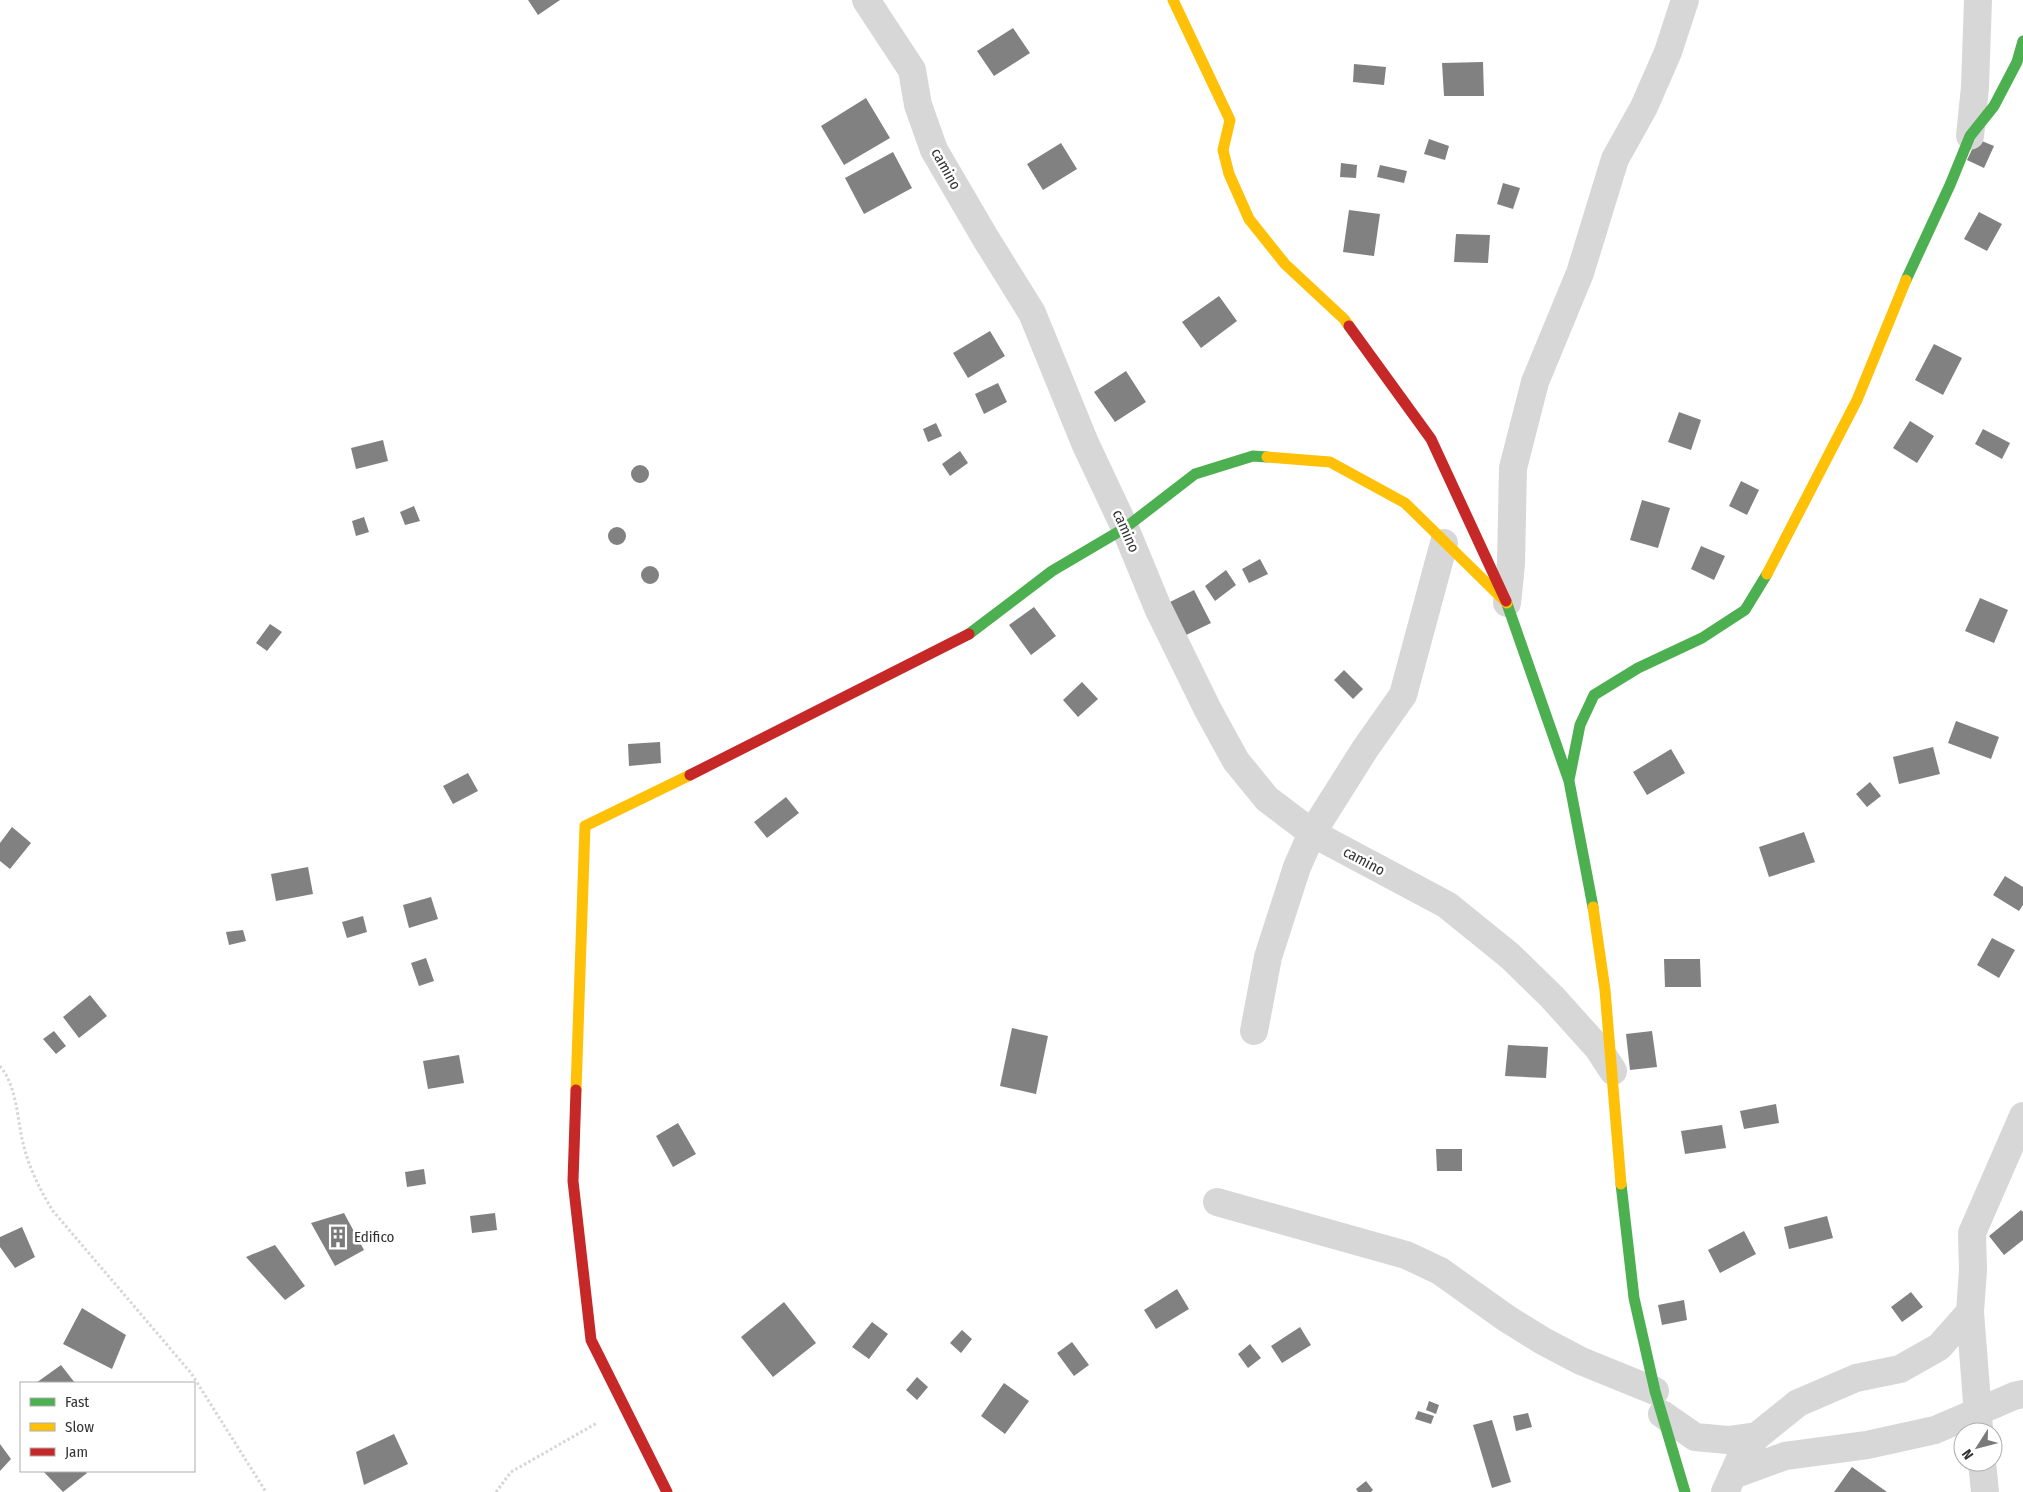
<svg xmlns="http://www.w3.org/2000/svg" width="2023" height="1492" viewBox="0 0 2023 1492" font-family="'Fira Sans Condensed',sans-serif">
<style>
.building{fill:#818181}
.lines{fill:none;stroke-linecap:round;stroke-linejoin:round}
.path{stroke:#d6d6d6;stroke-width:3;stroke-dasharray:2.5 2.5;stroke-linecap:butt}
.street{stroke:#d7d7d7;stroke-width:28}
.fast{stroke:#4caf50;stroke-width:11}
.slow{stroke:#ffc107;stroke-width:11}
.jam{stroke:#c62828;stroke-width:11}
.labels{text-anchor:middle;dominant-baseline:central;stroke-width:5;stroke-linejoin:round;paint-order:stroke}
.street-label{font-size:15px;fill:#333;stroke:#fff}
.poi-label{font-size:15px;fill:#333;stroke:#fff;text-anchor:start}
</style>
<rect width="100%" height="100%" fill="#fff"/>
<!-- building -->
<path class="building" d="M528,0H560L538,15Z
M1013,28L1030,53L994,76L977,51Z
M1483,62L1484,96H1444L1442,63Z
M1354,64L1386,67L1384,85L1353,82Z
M866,98L890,138L844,165L821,126Z
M1429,139L1449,146L1445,160L1424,154Z
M1977,139L1994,146L1984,168L1967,160Z
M1061,143L1077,169L1043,190L1027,164Z
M893,152L912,188L864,214L845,178Z
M1341,163L1357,165L1356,178L1340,177Z
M1380,165L1407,171L1404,183L1377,177Z
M1503,183L1520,188L1513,209L1497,204Z
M1349,210L1380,214L1374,256L1343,252Z
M1979,212L2002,224L1987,251L1964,239Z
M1456,234L1490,235L1488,263L1454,262Z
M1219,296L1237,321L1201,348L1182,322Z
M990,331L1005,356L968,378L953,353Z
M1934,344L1962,358L1943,395L1915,380Z
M1126,371L1146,402L1115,422L1094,392Z
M998,383L1007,402L984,414L975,394Z
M1679,412L1701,420L1691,450L1668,442Z
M1910,421L1934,436L1917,463L1893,448Z
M936,423L942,436L928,442L923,429Z
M1983,429L2010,443L2002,459L1975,444Z
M383,440L388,461L356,469L351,448Z
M960,451L968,463L950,476L942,464Z
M631 474a9 9 0 1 1 18 0a9 9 0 1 1-18 0Z
M1741,481L1759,490L1747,515L1729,506Z
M1642,500L1670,508L1658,548L1630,540Z
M414,506L420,521L405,525L400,512Z
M364,517L369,532L356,536L352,521Z
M608 536a9 9 0 1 1 18 0a9 9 0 1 1-18 0Z
M1701,546L1725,556L1714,580L1691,569Z
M1260,559L1268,574L1249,583L1242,569Z
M641 575a9 9 0 1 1 18 0a9 9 0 1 1-18 0Z
M1226,570L1236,585L1215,601L1205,586Z
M1194,590L1211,623L1182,637L1166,604Z
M1980,598L2008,610L1994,643L1965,631Z
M1034,607L1056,636L1031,655L1009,625Z
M270,624L282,632L267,651L256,643Z
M1344,670L1363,689L1353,699L1334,680Z
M1082,682L1098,699L1078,717L1063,700Z
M1956,721L1999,737L1991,759L1948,743Z
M660,742L661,763L629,766L628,744Z
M1933,747L1940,774L1899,784L1893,757Z
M1671,749L1685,773L1647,795L1633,772Z
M468,773L478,791L453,804L443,786Z
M1870,782L1881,796L1867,807L1856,794Z
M786,797L799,813L767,838L754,822Z
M12,827L31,843L10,869L0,861V843Z
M1804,832L1815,862L1769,877L1759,847Z
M308,867L313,894L276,901L271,874Z
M2005,876L2023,887V905L2019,911L1993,895Z
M431,897L438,919L409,928L403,905Z
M363,916L367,932L347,938L342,922Z
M243,930L246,941L229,945L226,932Z
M1992,938L2015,950L1999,978L1977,965Z
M426,958L434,981L419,986L411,963Z
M1664,959H1700L1701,987H1665Z
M90,995L107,1016L79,1038L63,1017Z
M1012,1028L1048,1036L1036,1094L1000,1086Z
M54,1031L66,1046L56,1054L43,1039Z
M1652,1031L1657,1067L1630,1070L1626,1034Z
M1508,1045L1548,1047L1546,1078L1505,1076Z
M459,1055L464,1083L428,1089L423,1061Z
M1776,1104L1779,1123L1744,1129L1740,1111Z
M678,1123L696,1154L673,1167L656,1136Z
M1722,1125L1726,1148L1685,1154L1681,1131Z
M1436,1149H1462V1171H1437Z
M424,1169L426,1184L407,1187L405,1172Z
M2021,1210L2023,1212V1240L2004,1255L1989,1236Z
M344,1213L364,1250L335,1266L311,1223Z
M495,1213L497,1230L472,1233L470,1216Z
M1827,1216L1833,1238L1789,1249L1784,1227Z
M22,1227L35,1257L15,1268L0,1247V1237Z
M1744,1231L1756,1254L1720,1273L1708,1250Z
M275,1245L305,1286L285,1300L246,1257Z
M1177,1289L1189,1309L1156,1329L1144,1310Z
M1911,1292L1923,1307L1902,1322L1891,1307Z
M1684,1300L1687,1320L1662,1325L1658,1305Z
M784,1302L816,1343L773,1377L741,1337Z
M82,1308L126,1335L112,1369L63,1344Z
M872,1322L888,1334L869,1359L852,1347Z
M1300,1327L1311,1345L1282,1363L1271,1346Z
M962,1330L972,1339L961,1353L950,1343Z
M1072,1342L1089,1365L1074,1376L1057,1353Z
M1250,1344L1261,1358L1248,1368L1238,1354Z
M61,1365L75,1383H36Z
M917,1377L928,1387L917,1400L906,1390Z
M1004,1383L1029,1401L1005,1434L981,1416Z
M1429,1401L1439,1405L1436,1414L1426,1410Z
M1418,1411L1434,1416L1431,1424L1415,1419Z
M1528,1413L1532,1427L1516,1431L1513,1416Z
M1492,1420L1511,1482L1492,1488L1473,1425Z
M394,1434L408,1464L364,1485L356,1452Z
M0,1444L11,1459L0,1471Z
M1852,1467L1887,1492H1834Z
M43,1471H85L87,1473L63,1492Z
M1366,1481L1373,1490L1371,1492H1358L1356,1489Z"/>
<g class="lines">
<!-- path -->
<path class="path" d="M0,1066C17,1087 17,1118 23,1143C29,1168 40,1190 53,1211L191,1373L266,1492
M496,1492L511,1472L597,1423"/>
<!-- street -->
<path class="street" d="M866,0L912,70L918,105L934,150L986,239L1032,313L1085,443L1125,528L1158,608L1208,710L1236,761L1267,799L1312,833L1447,905L1510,956L1552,997L1598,1048L1613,1071
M1970,136L1975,87L1978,0
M1507,603L1511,564L1513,468L1535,382L1580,273L1615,159L1644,107L1668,52L1685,0
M1254,1031L1268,957L1297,867L1312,833L1365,749L1403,695L1444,543
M1217,1202L1406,1255L1440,1271L1506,1318L1543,1341L1581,1361L1655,1391
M1970,1312L1979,1428
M1662,1414L1695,1437L1728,1440L1757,1436
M1982,1462L1985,1492
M1733,1475L1785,1456L1867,1445L1935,1430L2014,1396L2023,1394
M1725,1492L1740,1459L1757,1436L1798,1403L1856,1378L1900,1369L1939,1347L1970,1312L1973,1270L1972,1233L2023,1116"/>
<!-- fast -->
<path class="fast" d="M1906,280L1950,185L1970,136L1994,106L2017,62L2023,41
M1506,601L1569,781L1593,907
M969,634L1052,571L1125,528L1195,474L1253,456L1267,457
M1569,780L1580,725L1594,695L1638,668L1702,638L1745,610L1767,574
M1621,1184L1634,1298L1655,1391L1685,1492"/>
<!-- slow -->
<path class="slow" d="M1173,0L1230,120L1223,150L1229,174L1249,219L1285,264L1344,319L1349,326
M1267,457L1330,462L1405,503L1507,603
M1767,574L1857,400L1906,280
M1593,907L1605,990L1621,1184
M576,1090L585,826L690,775"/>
<!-- jam -->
<path class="jam" d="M1349,326L1431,439L1506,601
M690,775L969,634
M576,1090L573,1181L591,1340L667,1492"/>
</g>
<!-- icons -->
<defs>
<g id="building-bare" transform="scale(1.725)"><path d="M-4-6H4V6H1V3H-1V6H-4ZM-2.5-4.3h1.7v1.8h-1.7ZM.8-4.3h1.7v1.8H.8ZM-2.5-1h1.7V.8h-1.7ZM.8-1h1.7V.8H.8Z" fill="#7a7a7a" stroke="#fff" stroke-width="2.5" paint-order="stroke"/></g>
</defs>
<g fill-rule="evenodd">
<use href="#building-bare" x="338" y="1237"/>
</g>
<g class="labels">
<!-- street labels -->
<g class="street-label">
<text transform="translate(946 169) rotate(61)">camino</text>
<text transform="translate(1126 531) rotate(66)">camino</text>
<text transform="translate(1364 861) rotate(28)">camino</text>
</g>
<!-- poi labels -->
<g class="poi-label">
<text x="354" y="1237">Edifico</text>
</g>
</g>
<!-- legend -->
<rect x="20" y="1382" width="175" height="90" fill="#ffffff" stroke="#adadad"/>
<rect x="30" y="1398" width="25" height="8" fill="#4caf50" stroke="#adadad"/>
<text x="65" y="1407" font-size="15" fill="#333333">Fast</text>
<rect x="30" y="1423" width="25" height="8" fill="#ffc107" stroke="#adadad"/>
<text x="65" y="1432" font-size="15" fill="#333333">Slow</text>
<rect x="30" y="1448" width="25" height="8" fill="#c62828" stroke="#adadad"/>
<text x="65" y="1457" font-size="15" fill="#333333">Jam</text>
<!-- north arrow -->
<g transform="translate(1978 1447) rotate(234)"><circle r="24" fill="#ffffff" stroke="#adadad"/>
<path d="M0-4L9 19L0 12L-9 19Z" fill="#7a7a7a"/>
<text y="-8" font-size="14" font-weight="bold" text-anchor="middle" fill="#333333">N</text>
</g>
</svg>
